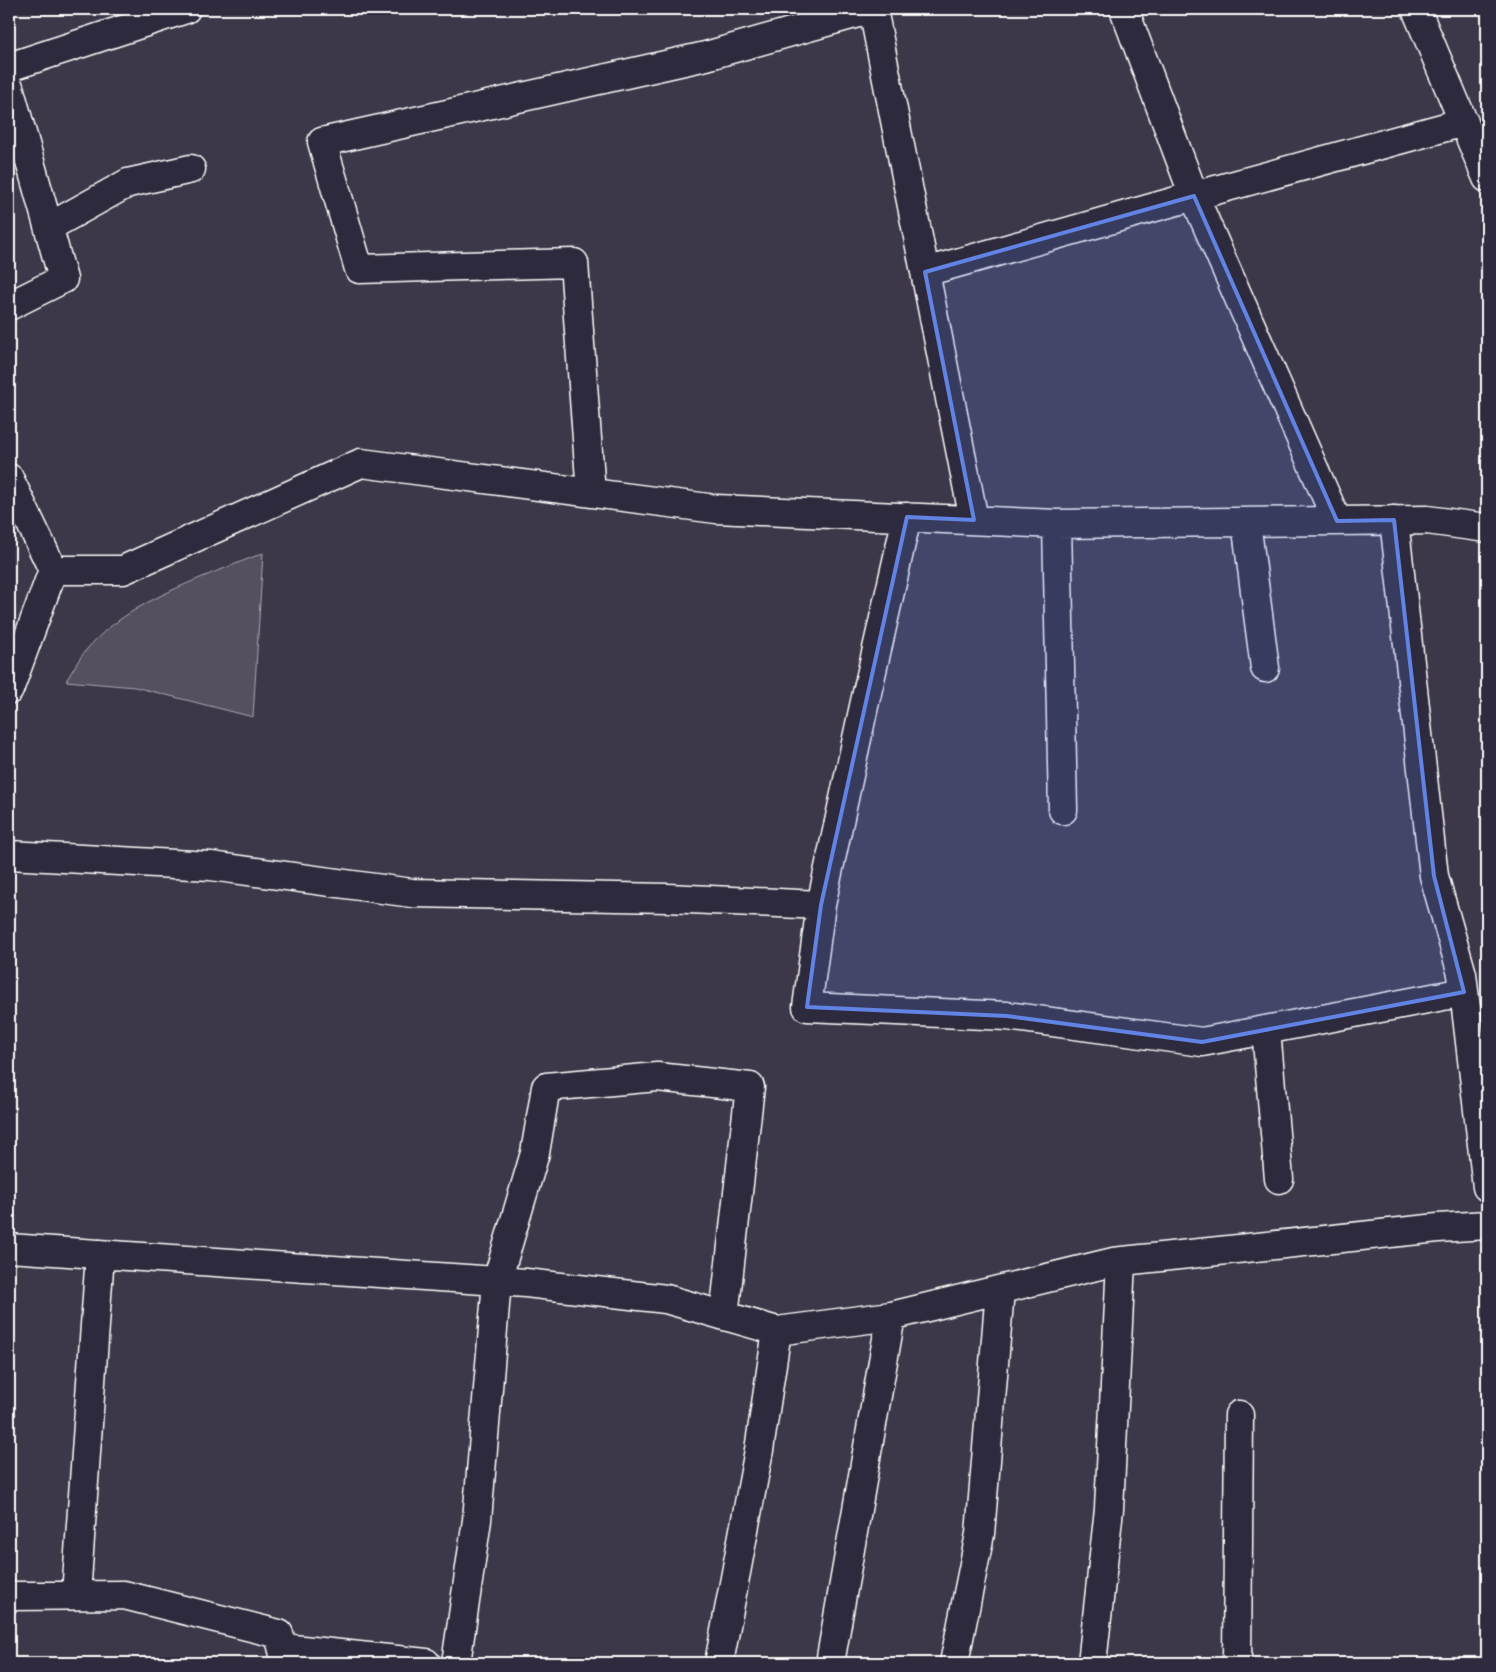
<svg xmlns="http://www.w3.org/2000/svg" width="1496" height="1672" viewBox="0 0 1496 1672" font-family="Sriracha,sans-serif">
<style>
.green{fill:#555060;stroke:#aaa8b0}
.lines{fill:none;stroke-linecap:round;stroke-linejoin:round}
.street-casing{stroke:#fff;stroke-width:31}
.street{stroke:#2f2a3d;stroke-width:28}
.marked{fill:#6183e4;fill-opacity:0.2;stroke:#6183e4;stroke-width:4;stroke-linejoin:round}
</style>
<rect width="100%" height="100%" fill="#3c3749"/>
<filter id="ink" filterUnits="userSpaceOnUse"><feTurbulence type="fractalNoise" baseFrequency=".02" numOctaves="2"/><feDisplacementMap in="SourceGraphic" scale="10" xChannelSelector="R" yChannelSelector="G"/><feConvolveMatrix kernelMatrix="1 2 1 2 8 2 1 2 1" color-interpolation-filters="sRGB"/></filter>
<g filter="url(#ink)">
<!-- green -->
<path class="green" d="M263,553L253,717L135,687L66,681C73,670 79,658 87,649C127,601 207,576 263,553Z"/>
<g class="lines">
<!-- street casing -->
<g class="street-casing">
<path id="street" d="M873,9L974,520
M1124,9L1194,196L1337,521
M1416,9L1487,178
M9,67L186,9
M9,87L63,279L9,306
M49,227L128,183L191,169
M925,272L1194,196L1464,122
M9,478L53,570L9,690
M591,493L574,263L359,269L322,142L706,56L872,9
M1394,520L1434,876L1462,974L1487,1187
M1246,522L1265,668
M1057,524L1063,810
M53,570H123L361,463L716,509L1057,524L1427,520L1487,528
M9,855L211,866L412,893L667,898L821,905L864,706L907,517
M821,905L807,1007L1007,1016L1202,1042L1464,992
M1266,1030L1279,1179
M9,1248L526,1283L666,1299L777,1331L891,1316L1113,1262L1438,1228L1487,1225
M76,1595L100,1254
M9,1596L124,1595L279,1634L286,1663
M283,1648L426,1663
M456,1663L477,1520L497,1281L535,1153L546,1087L657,1077L750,1087L724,1316
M719,1663L759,1450L777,1331
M830,1663L891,1316
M954,1663L980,1534L1000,1290
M1092,1663L1109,1509L1121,1261
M1237,1663L1239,1415"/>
</g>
<!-- street -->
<use href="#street" class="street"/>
</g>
</g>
<!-- marked area -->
<path class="marked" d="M1194,196L1337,521L1394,520L1434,876L1464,992L1202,1042L1007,1016L807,1007L821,905L907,517L974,520L925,272Z"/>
<!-- margin -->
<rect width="1496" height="1672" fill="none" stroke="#2f2a3d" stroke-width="30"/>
<rect x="15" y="15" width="1466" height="1642" fill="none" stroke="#fff" stroke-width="2" filter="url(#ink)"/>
</svg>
